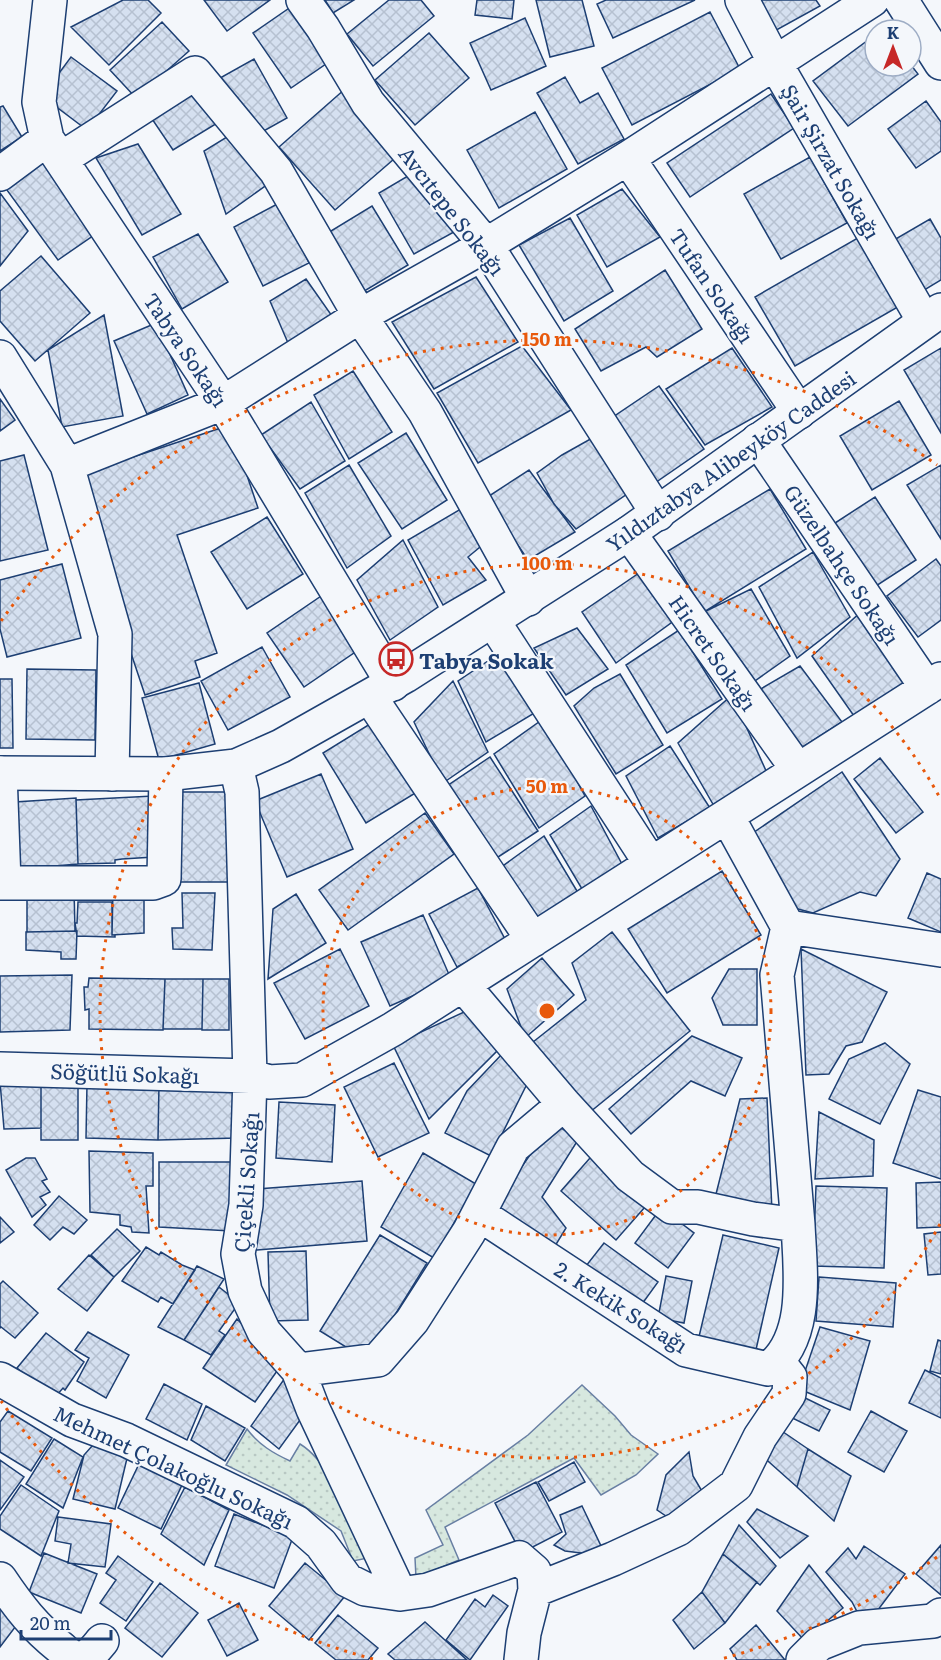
<svg xmlns="http://www.w3.org/2000/svg" width="941" height="1660" viewBox="0 0 941 1660" font-family="Literata,serif">
<style>
.grass{fill:url(#grass-dots);stroke:#687fa3;stroke-width:1.5}
.building{fill:url(#building-cross-hatch);stroke:#1d3f73;stroke-width:1.5}
.lines{fill:none;stroke-linecap:round;stroke-linejoin:round}
.minor-casing{stroke:#1d3f73;stroke-width:36}
.major-casing{stroke:#1d3f73;stroke-width:36}
.minor{stroke:#f4f7fb;stroke-width:33}
.major{stroke:#f4f7fb;stroke-width:33}
.ring{fill:none;stroke:#e8590c;stroke-width:3;stroke-dasharray:3 6}
.labels{text-anchor:middle;dominant-baseline:central;stroke-width:4.5;stroke-linejoin:round;paint-order:stroke}
.street-label{font-size:21px;fill:#1d3f73;stroke:#f4f7fb}
.poi-label{font-size:21px;font-weight:bold;fill:#1d3f73;stroke:#f4f7fb;text-anchor:start}
.centre{fill:#e8590c;stroke:#f4f7fb;stroke-width:3}
.ring-label{font-size:18px;text-anchor:middle;font-weight:bold;fill:#e8590c;stroke:#f4f7fb;stroke-width:4.5;stroke-linejoin:round;paint-order:stroke}
</style>
<defs>
<pattern id="grass-dots" width="8" height="8" patternUnits="userSpaceOnUse" patternTransform="scale(1.5)"><rect width="8" height="8" fill="#d7e8df"/><path d="M2 2h.1M6 6h.1" fill="none" stroke="#b8c8c3" stroke-width="1.8" stroke-linecap="round"/></pattern>
<pattern id="building-cross-hatch" width="8" height="8" patternUnits="userSpaceOnUse" patternTransform="scale(1.5)"><rect width="8" height="8" fill="#d5e0f0"/><path d="M0 0l8 8M0 8l8-8" fill="none" stroke="#b6c1d1"/></pattern>
</defs>
<rect width="100%" height="100%" fill="#f4f7fb"/>
<!-- grass -->
<path class="grass" d="M582,1385L615,1416L631,1435L658,1454L636,1475L601,1495L574,1458L445,1527L459,1560L416,1578L415,1558L443,1545L426,1510L528,1435Z
M247,1429C259,1445 273,1453 290,1461L300,1444C333,1464 352,1524 368,1558L353,1561L341,1531L287,1495L226,1465Z"/>
<!-- building -->
<path class="building" d="M123,0H148L161,13L109,65L71,27Z
M204,0H270L227,31Z
M325,0H354L333,13Z
M389,0H421L434,16L373,66L347,34Z
M477,0H514L512,19L475,15Z
M536,0H582L594,46L550,57Z
M606,0H695L613,38L597,4Z
M753,0H816L820,6L771,33Z
M298,2L336,57L291,88L253,33Z
M710,12L740,69L632,125L602,68Z
M525,18L546,66L491,90L470,43Z
M162,22L189,51L136,98L110,70Z
M429,33L469,78L415,125L375,80Z
M875,35V66L911,65L918,74L848,126L813,81Z
M71,57L117,91L87,130L42,96Z
M254,59L287,118L253,137L220,78Z
M565,77L580,103L598,93L624,139L578,164L537,93Z
M196,82L219,122L173,150L146,110Z
M345,89L401,153L335,210L279,147Z
M771,94L794,128L690,197L667,163Z
M926,101L941,122V151L916,168L888,129Z
M3,106L22,137L0,151V107Z
M535,112L567,169L499,208L467,150Z
M235,132L268,184L226,214L204,151Z
M138,144L181,214L142,235L96,158Z
M810,157L847,223L781,259L744,194Z
M42,158L97,233L58,260L4,186Z
M418,170L454,232L414,254L379,193Z
M622,189L660,237L607,267L577,215Z
M0,193L28,231L0,266Z
M281,202L309,263L263,286L234,227Z
M372,206L408,265L361,293L326,234Z
M570,218L613,291L564,321L519,245Z
M930,219L941,238V280L916,295L887,244Z
M198,234L228,282L182,309L153,257Z
M863,235L903,304L795,366L755,297Z
M41,256L90,313L35,361L0,321V291Z
M665,270L702,329L657,357L646,347L601,371L575,329Z
M476,277L518,342L434,389L392,322Z
M306,279L332,316L288,343L270,301Z
M104,315L123,416L62,427L48,350Z
M156,323L188,395L147,414L114,341Z
M522,346L571,410L478,463L437,393Z
M732,348L772,407L705,445L666,389Z
M941,348V433L904,370Z
M353,371L392,432L349,459L314,395Z
M659,386L704,449L652,485L610,419Z
M0,399L15,420L0,431Z
M899,401L931,455L872,490L840,436Z
M311,402L345,461L300,489L261,435Z
M230,425L258,508L177,535L217,653L195,661L200,677L145,695L72,477Z
M406,433L447,500L402,529L358,463Z
M594,437L630,492L576,529L554,504L537,473L562,455Z
M24,455L48,550L0,561V461Z
M349,465L391,536L347,568L305,493Z
M941,465V539L907,485Z
M529,470L575,532L528,560L486,498Z
M770,489L806,549L704,612L668,551Z
M875,497L916,560L876,586L835,523Z
M466,506L486,542L468,557L486,580L443,605L408,540Z
M267,517L303,574L247,609L211,552Z
M403,540L438,607L390,640L357,580Z
M813,552L850,617L797,658L759,587Z
M936,559L941,566V620L918,637L887,596Z
M62,564L81,638L7,657L0,629V580Z
M642,571L675,620L616,663L582,612Z
M751,589L790,656L752,683L704,612Z
M330,590L367,644L304,687L267,633Z
M861,612L908,681L854,716L812,656Z
M577,628L608,669L566,695L534,648Z
M679,630L722,699L667,733L626,665Z
M262,647L290,697L228,730L201,681Z
M503,651L541,709L486,742L458,681Z
M800,666L842,722L795,752L759,690Z
M27,669L96,670L95,740L26,739Z
M620,674L663,745L616,774L574,706L594,688Z
M0,679H12L13,748H0Z
M453,681L488,752L443,783L414,722Z
M199,683L215,744L159,760L142,698Z
M732,695L767,773L714,806L678,743Z
M378,719L422,789L366,823L323,753Z
M543,719L585,796L539,828L494,754Z
M670,746L710,808L658,838L626,776Z
M490,757L538,831L492,861L441,790Z
M880,758L923,812L896,833L854,779Z
M842,772L900,859L876,896L860,892L813,913L783,905L747,837Z
M321,774L353,849L287,877L255,801Z
M180,792H229L230,882H180Z
M153,796L154,857L122,859L115,860V863L78,864L76,800Z
M76,798L78,864L19,869L15,802Z
M591,806L623,866L582,889L550,835Z
M425,813L454,854L348,930L319,890Z
M544,836L583,901L534,930L500,868Z
M722,871L761,935L667,993L628,929Z
M927,873L941,879V932L908,918Z
M27,888H74L75,931L27,932Z
M144,888V933L112,935L113,889Z
M478,888L506,941L457,967L429,914Z
M182,893H215L212,950L173,949L172,928H183Z
M296,894L326,943L268,979L273,909Z
M78,902H112V935H115V937L77,936L75,923H77Z
M423,915L451,979L390,1006L361,942Z
M77,931L76,959H61V952L26,950V932Z
M612,932L690,1031L590,1112L528,1046L586,1000L572,963Z
M340,949L369,1006L305,1039L274,983Z
M801,949L887,992L862,1042L846,1046L829,1074L806,1075Z
M542,958L574,995L525,1038L507,989Z
M729,969H757V1025H723L712,998Z
M72,975L70,1030L0,1032V976Z
M89,978L165,979L163,1030L89,1029V1009L85,1010L84,987H88Z
M165,979H203L202,1029H163Z
M203,979H229V1030H202Z
M477,1006L498,1050L429,1119L393,1045Z
M692,1036L742,1058L725,1096L691,1081L631,1134L609,1109Z
M885,1043L910,1064L880,1124L829,1099L849,1059Z
M503,1053L530,1078L491,1156L445,1133L467,1091Z
M394,1063L429,1133L378,1157L344,1087Z
M41,1081V1128L4,1129L0,1082Z
M41,1081L78,1082V1140H41Z
M87,1084H159L158,1140L86,1138Z
M159,1084L238,1086L237,1138L158,1140Z
M918,1090L941,1097V1179L893,1163Z
M767,1098L772,1212L715,1198L740,1099Z
M279,1102L335,1105L332,1162L276,1158Z
M819,1112L874,1140L873,1176L815,1179Z
M553,1122L578,1140L542,1197L566,1228L549,1256L488,1215Z
M597,1150L652,1199L616,1240L561,1191Z
M89,1151L153,1153V1186H146L149,1233L132,1232L131,1227L120,1225V1215L90,1212Z
M423,1153L476,1184L434,1258L381,1227Z
M26,1158H35L47,1179L42,1181L50,1192L40,1197L46,1205L32,1217L6,1170Z
M159,1162H236L231,1231L159,1227Z
M362,1181L367,1241L246,1251L257,1189Z
M941,1182V1227L917,1228L916,1183Z
M816,1186L887,1188L884,1268L813,1266Z
M59,1196L87,1220L74,1234L63,1227L50,1240L34,1225Z
M661,1208L694,1233L668,1268L635,1243Z
M0,1217L14,1232L0,1243Z
M117,1229L140,1251L114,1277L91,1255Z
M941,1232V1274L928,1275L924,1234Z
M380,1235L427,1263L367,1360L320,1331Z
M723,1235L779,1248L755,1354L698,1341Z
M604,1243L658,1282L637,1311L582,1271Z
M146,1247L159,1255L161,1252L182,1265L195,1270L173,1304L161,1297L158,1302L122,1281Z
M306,1251L308,1320L270,1321L268,1252Z
M89,1255L114,1277L87,1311L58,1289Z
M197,1266L224,1279L184,1340L158,1327Z
M666,1276L692,1281L684,1323L658,1318Z
M819,1277L896,1283L893,1327L816,1321Z
M3,1281L38,1313L15,1338L1,1327L0,1328V1284Z
M219,1287L239,1303L219,1331L225,1335L211,1355L184,1340Z
M237,1319L282,1364L255,1402L203,1368Z
M820,1327L870,1341L850,1410L799,1389Z
M88,1332L129,1355L106,1398L77,1381L89,1358L75,1350Z
M46,1333L84,1362L65,1390L63,1388L56,1396L43,1392L17,1368Z
M938,1340L941,1341V1374L930,1371Z
M925,1370L941,1378V1418L909,1403Z
M285,1378L308,1409L279,1449L251,1426Z
M164,1384L202,1404L187,1440L146,1419Z
M797,1394L830,1410L819,1431L786,1415Z
M206,1406L245,1428L225,1461L191,1440Z
M8,1411L52,1438L31,1471L0,1452V1422Z
M871,1411L907,1431L884,1472L848,1452Z
M773,1425L808,1449L797,1487L759,1453Z
M54,1439L83,1457L63,1508L26,1484Z
M92,1446L128,1454L115,1509L73,1499L84,1455Z
M808,1449L851,1476L834,1521L797,1487Z
M689,1452L693,1476L703,1493L675,1522L657,1510L666,1475Z
M0,1460L24,1477L0,1510Z
M574,1462L585,1482L549,1501L538,1482Z
M139,1464L182,1485L161,1529L118,1508Z
M536,1482L562,1532L521,1553L495,1503Z
M21,1485L59,1511L41,1556L0,1529V1516Z
M185,1487L229,1510L204,1565L161,1534Z
M582,1506L602,1548L589,1554L565,1551L554,1545L566,1534L560,1515Z
M757,1509L808,1536L780,1558L747,1522Z
M234,1514L293,1537L274,1588L215,1566Z
M58,1517L111,1524L105,1567L68,1563L71,1544L55,1541Z
M739,1525L776,1566L760,1585L723,1554Z
M941,1545V1595L916,1574Z
M864,1546L905,1574L865,1627L852,1602L826,1572L848,1548L856,1559Z
M44,1553L97,1574L81,1613L29,1592Z
M723,1554L757,1582L725,1623L702,1592Z
M118,1556L153,1582L126,1621L100,1603L116,1580L106,1573Z
M305,1563L345,1596L309,1640L269,1606Z
M809,1565L843,1608L804,1640L777,1611Z
M160,1583L198,1613L162,1657L125,1628Z
M702,1592L725,1623L694,1649L673,1620Z
M493,1595L508,1606L470,1660L446,1640L475,1599L485,1607Z
M0,1602L22,1618L0,1647Z
M239,1603L258,1640L227,1656L208,1620Z
M338,1615L378,1648L368,1660H336L315,1643Z
M425,1622L467,1660H395L388,1654Z
M756,1625L785,1660H737L730,1649Z"/>
<g class="lines">
<!-- minor casing -->
<g class="minor-casing">
<path id="minor" d="M50,0L39,102L47,139L223,403L393,684
M303,0L323,28L368,103L486,245L658,514
M742,0L775,63L924,321
M901,0L941,63
M628,158L799,412
M61,159L195,73L276,171L360,316L486,245L628,158L872,0
M0,174L47,139
M0,357L67,465L115,634L112,774
M758,440L927,688
M67,465L223,403L360,316L425,412L528,599
M629,533L798,770
M493,621L651,864
M370,697L533,940
M236,766L242,792L250,1076L246,1205L238,1254L245,1291L264,1332L298,1370L313,1409L400,1594
M0,773L4,882
M0,883H153L164,879L166,774
M788,927L941,950
M463,985L564,1104L630,1176L672,1207H698L753,1219L798,1225L777,975L788,927L727,816
M0,1069L250,1076L269,1082L302,1080L393,1029L941,679
M479,1214L686,1350L768,1369C810,1339 800,1270 798,1225
M298,1370L378,1360L412,1321L469,1232L513,1147L564,1104
M0,1379L72,1420L126,1440L296,1522L321,1544L347,1580L365,1589L400,1594L428,1590L519,1558L534,1571L535,1590L524,1633L521,1660
M0,1579C18,1606 35,1628 61,1648C65,1652 71,1657 77,1658C88,1660 96,1648 102,1641
M535,1590L613,1559L678,1529L736,1485L760,1437L789,1394L790,1377L778,1362
M803,1660L819,1644L859,1628L933,1621L941,1615"/>
</g>
<!-- major casing -->
<g class="major-casing">
<path id="major" d="M0,773L166,774L236,766L281,746L405,676L629,533L941,310"/>
</g>
<!-- minor -->
<use href="#minor" class="minor"/>
<!-- major -->
<use href="#major" class="major"/>
</g>
<!-- distance rings -->
<g class="ring">
<circle cx="547" cy="1011" r="224"/>
<path d="M940 1224A447 447 0 1 1 940 798"/>
<path d="M937 1557A671 671 0 0 1 721 1659M373 1659A671 671 0 0 1 1 1401M1 621A671 671 0 0 1 937 465"/>
</g>
<!-- icons -->
<defs>
<g id="bus-ring" transform="scale(1.725)"><circle r="9.5" fill="#f4f7fb" stroke="#c62828" stroke-width="1.5"/><path d="M-5-6H5V4H4V6H2V4H-2V6H-4V4H-5ZM-3.5-4V0h7V-4ZM-3.5 1.2v1.5H-2V1.2ZM2 1.2v1.5H3.5V1.2Z" fill="#c62828"/></g>
</defs>
<g fill-rule="evenodd">
<use href="#bus-ring" x="396" y="659"/>
</g>
<g class="labels">
<!-- street labels -->
<g class="street-label">
<text transform="translate(832 161) rotate(60)">Şair Şirzat Sokağı</text>
<text transform="translate(453 210) rotate(52)">Avcıtepe Sokağı</text>
<text transform="translate(713 285) rotate(56)">Tufan Sokağı</text>
<text transform="translate(187 349) rotate(56)">Tabya Sokağı</text>
<text transform="translate(730 460) rotate(-35)">Yıldıztabya Alibeyköy Caddesi</text>
<text transform="translate(843 564) rotate(56)">Güzelbahçe Sokağı</text>
<text transform="translate(714 652) rotate(55)">Hicret Sokağı</text>
<text transform="translate(125 1072) rotate(2)">Söğütlü Sokağı</text>
<text transform="translate(245 1182) rotate(-86)">Çiçekli Sokağı</text>
<text transform="translate(622 1306) rotate(32)">2. Kekik Sokağı</text>
<text transform="translate(174 1466) rotate(25)">Mehmet Çolakoğlu Sokağı</text>
</g>
<!-- poi labels -->
<g class="poi-label">
<text x="419" y="659">Tabya Sokak</text>
</g>
</g>
<circle cx="547" cy="1011" r="9" class="centre"/>
<g class="ring-label">
<text x="547" y="346">150 m</text>
<text x="547" y="570">100 m</text>
<text x="547" y="793">50 m</text>
</g>
<!-- north arrow -->
<g transform="translate(893 48)"><circle r="28" fill="#f4f7fb" stroke="#9eadc5" stroke-width="1.5"/>
<path d="M0-4.5L10 22L0 15L-10 22Z" fill="#c62828"/>
<text y="-9" font-size="16" font-weight="bold" text-anchor="middle" fill="#1d3f73">K</text>
</g>
<!-- scale -->
<path d="M21 1630v9h90v-9" fill="none" stroke="#1d3f73" stroke-width="3"/>
<text x="30" y="1630" font-size="18" fill="#1d3f73" stroke="#f4f7fb" stroke-width="4.5" paint-order="stroke">20 m</text>
</svg>
